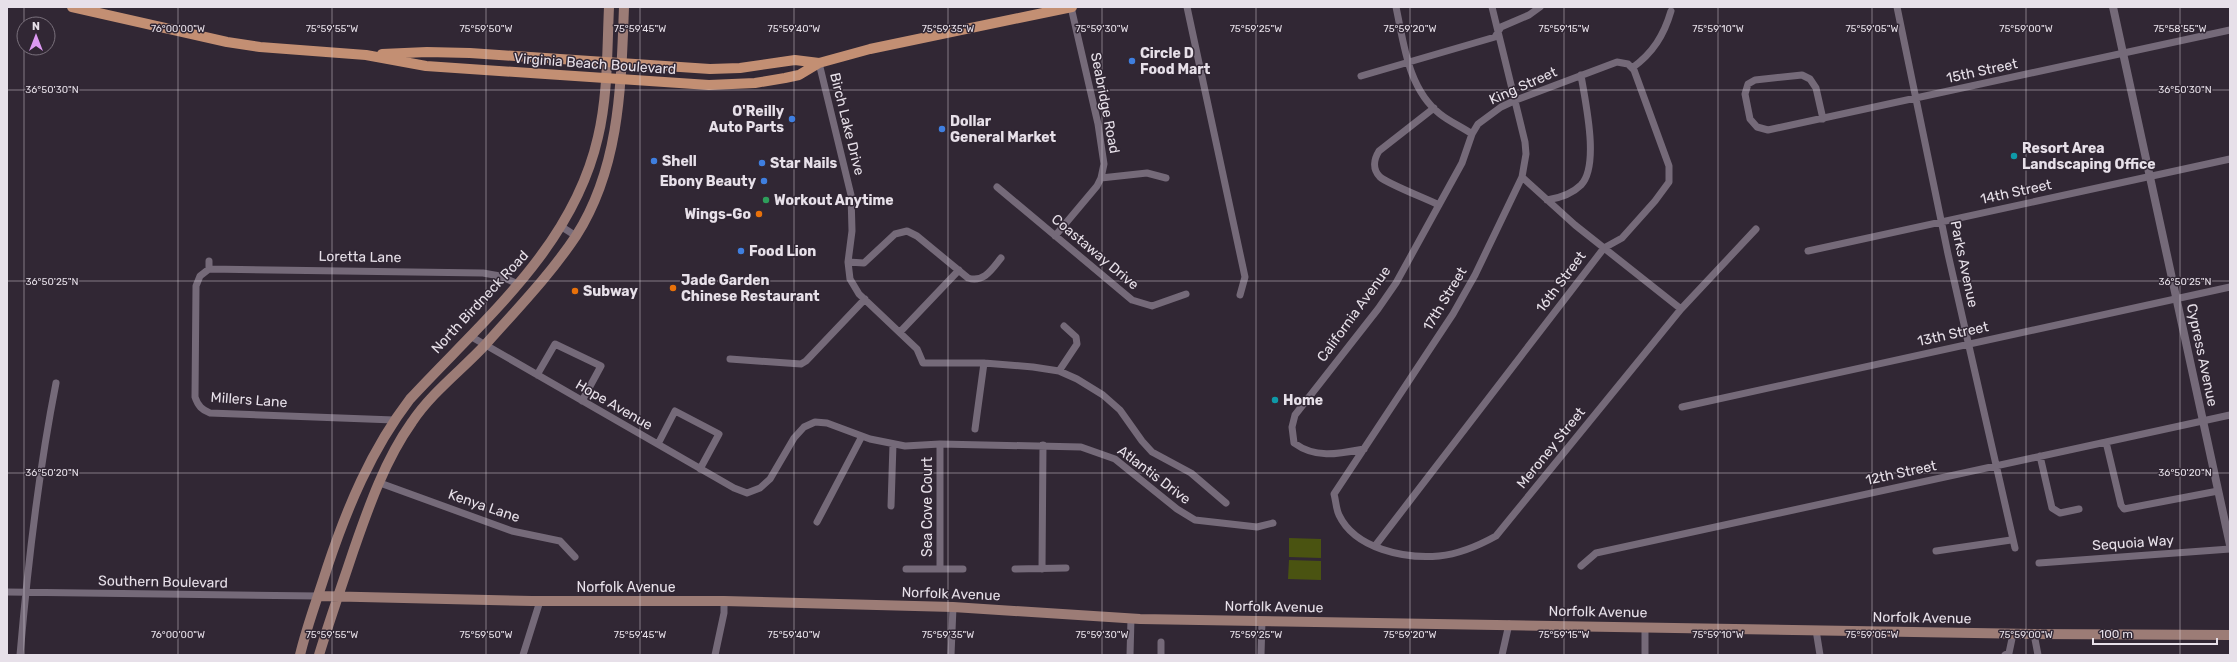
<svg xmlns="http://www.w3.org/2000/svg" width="2237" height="662" viewBox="0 0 2237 662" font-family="Rubik,sans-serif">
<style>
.green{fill:#4a5311}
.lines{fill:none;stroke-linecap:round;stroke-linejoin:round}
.minor{stroke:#756a79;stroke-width:7}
.tertiary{stroke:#756a79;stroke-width:8}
.secondary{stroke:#9c7c76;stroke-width:10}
.primary{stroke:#c38f73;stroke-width:10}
.ticks{fill:none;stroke:#e7e0e9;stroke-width:1;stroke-opacity:0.45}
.shop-dot{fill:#3f7fe0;stroke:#312734;stroke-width:1.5}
.culture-dot{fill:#0f9aa8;stroke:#312734;stroke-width:1.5}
.leisure-dot{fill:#2e9e5b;stroke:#312734;stroke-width:1.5}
.food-dot{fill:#e8710a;stroke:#312734;stroke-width:1.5}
.labels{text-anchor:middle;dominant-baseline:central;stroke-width:3;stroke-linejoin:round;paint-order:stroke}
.poi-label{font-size:14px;font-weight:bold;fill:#e7e0e9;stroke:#312734;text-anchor:start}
.street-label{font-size:14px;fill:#e7e0e9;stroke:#312734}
.ticks-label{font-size:10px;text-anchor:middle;fill:#e7e0e9;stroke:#312734;stroke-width:3;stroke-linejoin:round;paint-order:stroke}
</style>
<rect width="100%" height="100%" fill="#312734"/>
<!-- green -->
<path class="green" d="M1289,538L1321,539V558L1289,557Z
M1289,560L1321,561V580L1288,579Z"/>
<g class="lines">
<!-- minor -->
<path class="minor" d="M1187,7L1245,277L1240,295
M1396,7C1404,44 1408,89 1440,114C1450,122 1462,127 1472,134
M1492,7L1525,142L1526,154L1522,177L1475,275L1453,314L1334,494C1336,501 1336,509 1339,515C1355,549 1405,559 1439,556C1459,554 1478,546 1496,536L1681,309L1756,229
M1897,7L1948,254L2015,548
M819,63L851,195L852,231L848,262L850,279L859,294L917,349L923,363H984L1033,367L1059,371L1077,379L1103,395L1120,410L1142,441L1152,452L1191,473L1226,503
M1632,68C1653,53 1664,35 1671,11
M1361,76L1495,37L1501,27L1529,15L1540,7
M1434,108L1379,151C1374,159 1372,169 1380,177C1388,184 1427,199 1439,205
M1823,119L1816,88L1810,79L1802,75L1755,80L1748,84L1745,94L1750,119L1757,127L1768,130L2230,30
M1522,177L1575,225L1681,309
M1101,178L1147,173L1166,178
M997,187L1132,300L1152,306L1186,294
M1547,200C1560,198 1572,194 1581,185C1600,165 1585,101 1581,75
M562,227L576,236
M1055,236L1097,186L1101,178L1104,164L1098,124L1071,7
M1808,251L2230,159
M209,261V269
M848,262L864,263L895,234L907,231L917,236L968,278C984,283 992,269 1001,258
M900,332L959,270
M470,336L734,488L747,493L760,488L770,479L794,438L804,427L815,422L827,423L870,439L905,446L940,444L1081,447L1115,459L1177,509L1195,520L1257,527L1273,523
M730,359L801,364L806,361L865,299
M1059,371L1077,344L1076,337L1064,326
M537,375L555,344L601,366L582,401
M1682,407L2230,287
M394,420L210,413C202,410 198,406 195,397L196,286L200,276L209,269L483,273L500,276L518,284
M975,429L984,363
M2106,442L2121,505L2124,509L2218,491
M658,444L675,411L719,434L700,469
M1364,449C1338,454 1316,459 1294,443L1292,427L1295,415L1378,309L1396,283L1462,163L1472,134L1478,124L1501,107L1516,100L1617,62L1628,64L1634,70L1669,166V182L1655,201L1622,238L1604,248L1375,546
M2040,456L2052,508L2060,513L2079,509
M380,483L512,531L560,541L575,557
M891,506L893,444
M817,522L862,436
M1936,551L2011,540
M2039,563L2230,549
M1581,566L1596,553L2230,415
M906,569H963
M940,569V444
M1015,569L1066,568
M1042,569L1043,445
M7,592L318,596
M1645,627V655
M1816,630L1820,655
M2034,634L2038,655
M20,655C28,562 38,474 56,383
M523,655L540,601
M715,655L724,613V601
M951,655L953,607
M1130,655L1131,618
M1161,655V642
M1261,655L1262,621
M1502,655L1509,624
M2005,655L2009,653L2013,634"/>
<!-- tertiary -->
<path class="tertiary" d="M2113,7L2230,545"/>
<!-- secondary -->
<path class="secondary" d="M318,596L532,601H724L953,607L1140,619L2034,634L2230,635
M300,655C307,625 318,597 327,568C347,508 371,450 410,399C483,320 573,247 598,137C608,95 607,50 609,7
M319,655C330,619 342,585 354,549C369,506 385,460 412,422C432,392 462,370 486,344C517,309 550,275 576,236C620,167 621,86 624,7"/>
<!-- primary -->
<path class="primary" d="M72,7L227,42L260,47L366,55L426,66L709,85L755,83L785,78L799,75L819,63L870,49L1072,7
M382,54L427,52L470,53L710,69L740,68L795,60L819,63"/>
</g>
<!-- ticks -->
<path class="ticks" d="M24,7V24M178,7V655M332,7V655M486,7V655M640,7V655M794,7V655M948,7V655M1102,7V655M1256,7V655M1410,7V655M1564,7V655M1718,7V655M1872,7V655M2026,7V655M2180,7V655M24,48V655M7,90H2230M7,281H2230M7,473H2230"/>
<!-- markers -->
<g class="shop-dot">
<circle cx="1132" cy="61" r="4"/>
<circle cx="792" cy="119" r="4"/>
<circle cx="942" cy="129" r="4"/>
<circle cx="654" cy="161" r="4"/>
<circle cx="762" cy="163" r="4"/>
<circle cx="764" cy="181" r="4"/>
<circle cx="741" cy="251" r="4"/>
</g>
<g class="culture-dot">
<circle cx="2014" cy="156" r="4"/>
<circle cx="1275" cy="400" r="4"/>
</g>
<circle class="leisure-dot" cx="766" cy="200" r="4"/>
<g class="food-dot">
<circle cx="759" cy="214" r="4"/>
<circle cx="673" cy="288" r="4"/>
<circle cx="575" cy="291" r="4"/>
</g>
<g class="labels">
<!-- poi labels -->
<g class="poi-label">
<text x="1140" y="53">Circle D<tspan x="1140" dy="16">Food Mart</tspan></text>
<text x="784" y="111" text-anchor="end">O'Reilly<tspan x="784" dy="16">Auto Parts</tspan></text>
<text x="950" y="121">Dollar<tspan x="950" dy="16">General Market</tspan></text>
<text x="2022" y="148">Resort Area<tspan x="2022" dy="16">Landscaping Office</tspan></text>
<text x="662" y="161">Shell</text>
<text x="770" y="163">Star Nails</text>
<text x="756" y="181" text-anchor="end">Ebony Beauty</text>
<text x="774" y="200">Workout Anytime</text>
<text x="751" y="214" text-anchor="end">Wings-Go</text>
<text x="749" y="251">Food Lion</text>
<text x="681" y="280">Jade Garden<tspan x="681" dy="16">Chinese Restaurant</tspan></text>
<text x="583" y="291">Subway</text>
<text x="1283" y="400">Home</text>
</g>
<!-- street labels -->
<g class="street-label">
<text transform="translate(595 64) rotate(4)">Virginia Beach Boulevard</text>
<text transform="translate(1982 71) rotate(-12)">15th Street</text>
<text transform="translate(1523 86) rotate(-24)">King Street</text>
<text transform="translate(1105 103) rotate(79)">Seabridge Road</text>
<text transform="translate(847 124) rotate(76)">Birch Lake Drive</text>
<text transform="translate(2016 192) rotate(-12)">14th Street</text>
<text transform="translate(1095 252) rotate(40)">Coastaway Drive</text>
<text transform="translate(360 257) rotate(1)">Loretta Lane</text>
<text transform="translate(1964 264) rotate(78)">Parks Avenue</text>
<text transform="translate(1561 282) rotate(-53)">16th Street</text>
<text transform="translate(1445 299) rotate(-59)">17th Street</text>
<text transform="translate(480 302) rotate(-47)">North Birdneck Road</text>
<text transform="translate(1354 314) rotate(-54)">California Avenue</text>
<text transform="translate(1953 334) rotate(-12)">13th Street</text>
<text transform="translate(2202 355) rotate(78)">Cypress Avenue</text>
<text transform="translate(249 400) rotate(4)">Millers Lane</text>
<text transform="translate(614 405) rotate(30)">Hope Avenue</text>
<text transform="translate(1551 448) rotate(-51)">Meroney Street</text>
<text transform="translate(1901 473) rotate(-12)">12th Street</text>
<text transform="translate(1154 475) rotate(37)">Atlantis Drive</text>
<text transform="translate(484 506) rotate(19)">Kenya Lane</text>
<text transform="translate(927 507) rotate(-90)">Sea Cove Court</text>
<text transform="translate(2133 543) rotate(-4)">Sequoia Way</text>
<text transform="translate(163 582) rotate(1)">Southern Boulevard</text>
<text x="626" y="587">Norfolk Avenue</text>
<text transform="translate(951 594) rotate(2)">Norfolk Avenue</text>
<text transform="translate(1274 607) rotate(1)">Norfolk Avenue</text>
<text transform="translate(1598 612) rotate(1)">Norfolk Avenue</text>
<text transform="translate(1922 618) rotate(1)">Norfolk Avenue</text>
</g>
</g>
<g class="ticks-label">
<text x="178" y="32">76°00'00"W</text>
<text x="332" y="32">75°59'55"W</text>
<text x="486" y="32">75°59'50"W</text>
<text x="640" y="32">75°59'45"W</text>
<text x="794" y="32">75°59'40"W</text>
<text x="948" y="32">75°59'35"W</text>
<text x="1102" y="32">75°59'30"W</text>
<text x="1256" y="32">75°59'25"W</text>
<text x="1410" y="32">75°59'20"W</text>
<text x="1564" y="32">75°59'15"W</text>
<text x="1718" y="32">75°59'10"W</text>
<text x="1872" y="32">75°59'05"W</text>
<text x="2026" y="32">75°59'00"W</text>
<text x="2180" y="32">75°58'55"W</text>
<text x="52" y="93">36°50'30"N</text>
<text x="2185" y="93">36°50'30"N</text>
<text x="52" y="285">36°50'25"N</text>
<text x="2185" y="285">36°50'25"N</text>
<text x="52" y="476">36°50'20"N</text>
<text x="2185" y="476">36°50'20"N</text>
<text x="178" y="638">76°00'00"W</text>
<text x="332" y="638">75°59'55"W</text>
<text x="486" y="638">75°59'50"W</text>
<text x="640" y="638">75°59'45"W</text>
<text x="794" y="638">75°59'40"W</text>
<text x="948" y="638">75°59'35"W</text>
<text x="1102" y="638">75°59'30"W</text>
<text x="1256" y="638">75°59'25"W</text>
<text x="1410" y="638">75°59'20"W</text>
<text x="1564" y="638">75°59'15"W</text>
<text x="1718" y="638">75°59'10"W</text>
<text x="1872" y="638">75°59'05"W</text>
<text x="2026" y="638">75°59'00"W</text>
</g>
<!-- border -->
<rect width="2237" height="662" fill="none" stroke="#e7e0e9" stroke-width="16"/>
<!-- north arrow -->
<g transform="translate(36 36)"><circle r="19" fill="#312734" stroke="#7a717c"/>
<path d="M0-3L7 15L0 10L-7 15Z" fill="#dd99f3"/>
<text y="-6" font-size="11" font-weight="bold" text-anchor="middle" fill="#e7e0e9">N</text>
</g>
<!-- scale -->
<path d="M2093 638v6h124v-6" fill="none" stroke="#e7e0e9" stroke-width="2"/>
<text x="2099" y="638" font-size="12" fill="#e7e0e9" stroke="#312734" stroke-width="3" paint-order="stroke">100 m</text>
</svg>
